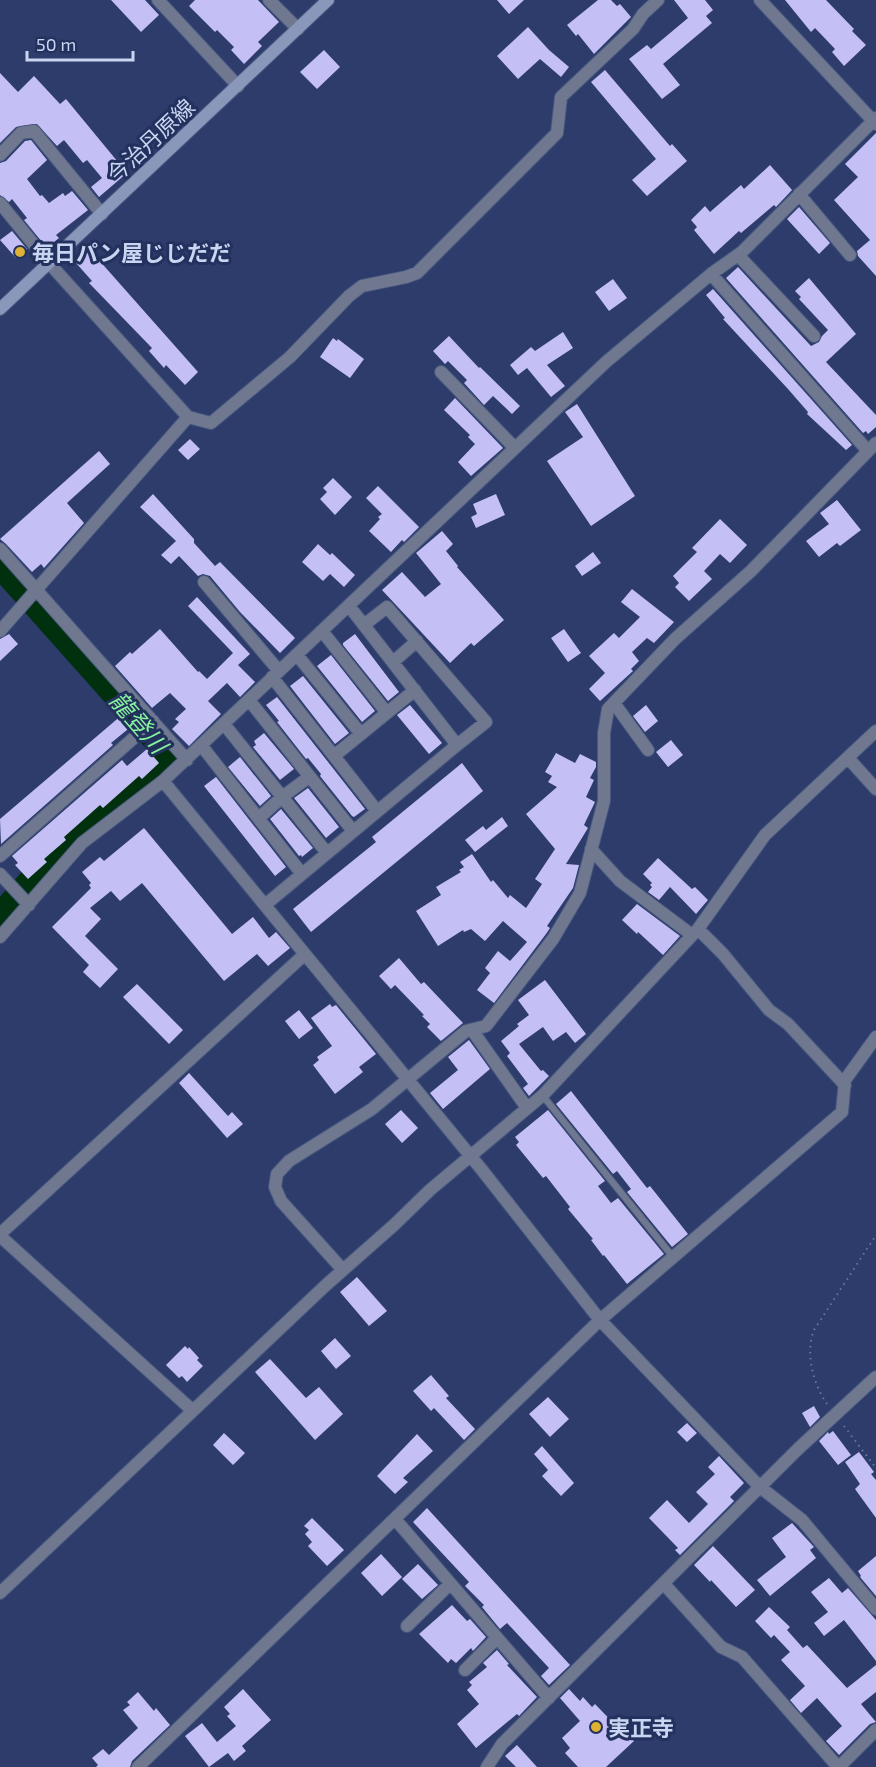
<svg xmlns="http://www.w3.org/2000/svg" width="876" height="1767" viewBox="0 0 876 1767" font-family="'Exo 2','Noto Sans JP',sans-serif">
<style>
.lines{fill:none;stroke-linecap:round;stroke-linejoin:round}
.river{stroke:#01300f;stroke-width:26}
.building{fill:#c4bff5}
.lane-casing{stroke:#495882;stroke-width:8}
.street-casing{stroke:#495882;stroke-width:14}
.secondary-casing{stroke:#495882;stroke-width:14}
.path{stroke:#6a779e;stroke-width:2;stroke-dasharray:1.5 4.5;stroke-linecap:butt}
.lane{stroke:#6f788e;stroke-width:6}
.street{stroke:#6f788e;stroke-width:12}
.secondary{stroke:#8997bb;stroke-width:12}
.poi-dot{fill:#ddb133;stroke:#23315e;stroke-width:2}
.labels{text-anchor:middle;dominant-baseline:central;stroke-width:6;stroke-linejoin:round;paint-order:stroke}
.street-label{font-size:22px;fill:#cad5f1;stroke:#23315e}
.poi-label{font-size:22px;font-weight:bold;fill:#cad5f1;stroke:#23315e;text-anchor:start}
.water-label{font-size:24px;font-style:italic;fill:#87f49c;stroke:#23315e}
</style>
<rect width="100%" height="100%" fill="#2d3c6a"/>
<g class="lines">
<!-- river -->
<path class="river" d="M0,565L171,757L71,836L0,916"/>
</g>
<!-- building -->
<path class="building" d="M111,0H145L159,15L141,32Z
M195,0H258L279,22L258,42L262,46L244,64L231,50L234,47L217,30L215,32L189,6Z
M497,0H524L509,14Z
M598,0H611L617,6L620,4L631,17L594,54L578,34L576,36L567,25Z
M674,0H705L713,10L706,16L712,23L663,64L680,85L662,99L629,59L647,45L651,49L688,18Z
M785,0H826L854,29L852,31L866,45L844,66L832,52L835,49L815,28L811,32Z
M528,27L549,50L569,67L561,77L540,59L518,79L497,56Z
M324,50L340,67L317,89L300,72Z
M605,70L670,146L672,144L687,161L647,196L632,180L656,159L591,82Z
M0,73L18,92L34,76L60,104L66,99L127,173L99,197L91,187L102,178L87,160L83,163L64,140L57,146L37,124L16,127L0,143Z
M876,133V276L858,256L857,251L870,240L834,200L858,177L845,164Z
M31,140L47,160L27,179L40,196L42,195L49,203L63,193L65,196L72,191L88,210L56,235L59,238L47,248L24,220L27,218L12,199L9,202L0,195V163L6,161L25,141Z
M770,165L792,190L776,207L774,205L741,233L739,231L714,254L694,230L697,227L691,220L705,206L710,212L741,185L744,189Z
M799,207L830,243L819,254L787,219Z
M12,231L27,249L16,258L0,240Z
M90,250L198,372L185,385L166,365L164,368L149,351L152,348L89,283L92,281L76,263Z
M738,267L811,346L819,342L822,336L828,330L799,299L801,297L795,291L809,278L856,334L826,362L876,415V427L868,434L866,431L863,433L726,278Z
M613,279L627,298L609,311L595,292Z
M713,289L852,445L846,450L807,414L808,412L788,389L723,319L725,318L706,295Z
M563,332L573,348L547,365L565,386L551,397L527,368L518,375L510,365L531,347L535,351Z
M449,336L479,368L480,367L520,406L512,414L493,396L484,405L464,383L467,380L448,361L445,364L433,351Z
M333,338L337,341L338,339L364,359L350,378L320,357Z
M455,398L503,448L471,476L458,462L475,444L468,437L470,435L444,410Z
M577,404L635,496L591,526L547,461L583,437L565,412Z
M190,439L200,449L188,460L178,450Z
M99,451L110,464L67,503L84,523L44,568L41,564L32,572L6,544L0,539Z
M333,478L352,497L335,515L320,499L327,492L323,488Z
M378,486L419,527L404,542L402,540L391,552L369,531L380,519L378,517L382,514L366,498Z
M153,494L194,539V543L215,566L220,562L295,638L280,653L240,612L210,576L203,574L198,576L179,556L171,564L161,555L176,541L140,507Z
M496,494L505,515L476,528L471,517L477,514L473,504Z
M837,500L861,530L840,546L837,543L819,557L806,541L829,524L820,513Z
M720,519L747,545L730,563L720,554L704,571L712,579L689,601L675,587L679,583L673,576L697,552L692,548Z
M442,531L453,544L446,551L458,566L457,567L504,620L474,646L471,643L450,663L382,590L402,572L425,597L441,584L416,553Z
M318,544L330,555L332,553L355,575L344,587L330,574L323,581L302,562Z
M593,552L601,563L582,576L575,566Z
M632,589L674,622L654,643L647,638L632,652L639,661L631,669L633,671L600,701L589,689L605,673L589,656L614,633L619,638L640,617L621,602Z
M197,597L250,654L238,665L255,682L240,697L227,683L208,701L221,714L189,746L172,729L179,722L175,719L186,709L170,693L152,708L115,666L130,652L132,654L160,629L198,672L199,671L207,679L233,653L188,606Z
M564,629L581,653L568,662L551,638Z
M9,634L18,644L0,661V639Z
M355,634L399,692L388,701L343,645V643Z
M331,655L375,711L362,722L317,666Z
M303,676L349,733L335,744L290,686Z
M277,697L365,809L354,817L352,816L320,776L321,774L308,758L306,759L277,722L279,721L266,705Z
M410,705L442,743L429,754L397,715Z
M646,705L658,721L645,732L633,716Z
M123,714L133,725L111,743L113,745L1,844L0,819Z
M264,733L294,769L280,780L253,747L256,745L254,741Z
M671,740L683,755L668,767L656,752Z
M147,749L159,763L142,779L139,776L103,808L100,805L64,837L66,840L44,859L47,862L28,879L15,865L18,863L12,856L122,760L127,766Z
M556,753L575,763L580,754L596,762V767L590,778L594,780L586,797L595,802L584,825L588,828L566,864L579,865L573,888L547,926L550,928L546,934L494,1003L477,990L490,973L485,968L498,951L510,961L527,942L503,921L485,941L471,929L464,932L463,930L438,946L416,911L441,895L436,887L461,872L459,870L464,867L460,862L472,854L491,882L493,880L508,898L510,895L526,908L542,884L535,879L555,849L526,814L557,787L548,782L552,776L545,772Z
M240,757L271,796L260,806L228,767Z
M462,763L483,791L311,932L293,909L376,842L372,837Z
M216,777L286,867L275,876L204,786Z
M308,788L339,827L326,838L294,798Z
M281,809L313,848L302,857L301,855L299,856L270,819Z
M502,817L508,826L475,852L465,840L483,826L486,830Z
M144,828L232,934L253,917L269,938L276,932L290,948L268,966L257,954L224,981L142,883L120,901L111,891L90,908L101,919L85,936L118,969L100,988L83,972L89,965L52,927L91,888L89,885L91,883L82,872L100,857L104,861Z
M658,858L692,889L695,887L708,900L696,914L670,887L659,900L648,892L652,887L650,885L652,883L643,874Z
M637,904L680,936L663,955L638,932L637,934L622,920Z
M399,958L421,984L424,982L463,1023L441,1041L427,1027L430,1024L422,1016L424,1015L395,985L391,989L379,976Z
M545,980L586,1034L575,1043L566,1032L553,1041L543,1027L519,1044L541,1071L543,1070L549,1076L529,1096L523,1088L528,1084L507,1056L510,1053L501,1041L519,1026L517,1024L529,1015L518,1000Z
M137,984L183,1030L169,1044L123,997Z
M330,1004L332,1007L336,1005L376,1054L359,1067L363,1072L335,1094L313,1065L319,1060L317,1057L332,1046L311,1018Z
M299,1010L313,1028L299,1039L285,1021Z
M469,1040L490,1069L443,1109L430,1093L458,1070L448,1057Z
M189,1073L228,1116L232,1112L243,1124L227,1138L179,1083Z
M571,1091L647,1188L650,1186L688,1234L672,1247L627,1192L631,1189L617,1171L613,1174L556,1104Z
M401,1110L418,1128L402,1143L385,1124Z
M548,1110L605,1181L598,1186L611,1203L618,1198L664,1254L627,1284L604,1255L603,1256L591,1240L593,1239L568,1209L570,1207L546,1176L543,1178L516,1145L519,1142L515,1137Z
M357,1277L387,1311L369,1326L340,1292Z
M335,1338L351,1356L336,1369L321,1351Z
M185,1346L188,1349L189,1347L199,1358L197,1360L203,1366L187,1382L182,1376L179,1378L166,1365Z
M270,1359L306,1398L319,1387L343,1414L315,1440L255,1372Z
M431,1375L449,1396L446,1398L475,1429L464,1440L434,1408L431,1411L413,1391Z
M548,1397L569,1419L550,1437L529,1414Z
M814,1406L820,1417L810,1427L802,1413Z
M687,1423L697,1433L687,1442L677,1432Z
M833,1431L851,1455L838,1465L819,1441L828,1432L829,1434Z
M224,1433L245,1453L233,1465L213,1445Z
M417,1434L433,1451L403,1478L408,1482L395,1494L377,1476Z
M542,1446L574,1483L561,1496L542,1476L548,1470L534,1454Z
M859,1452L874,1472L871,1474L876,1480V1518L855,1489L860,1484L845,1462Z
M719,1456L744,1483L730,1497L734,1501L680,1555L675,1550L678,1548L649,1518L667,1500L689,1523L708,1504L696,1492L715,1474L708,1467Z
M427,1508L570,1665L549,1685L541,1676L549,1668L507,1623L500,1629L482,1607L484,1605L465,1586L469,1582L413,1522Z
M312,1518L344,1550L327,1566L308,1546L312,1542L305,1534L309,1530L304,1526Z
M792,1523L814,1547L810,1550L816,1558L770,1596L757,1580L786,1557L772,1538Z
M713,1546L755,1590L736,1607L711,1580L710,1582L694,1565Z
M381,1554L402,1577L382,1596L361,1573Z
M876,1556V1596L860,1577L861,1576L858,1571Z
M418,1564L438,1585L422,1599L402,1579Z
M829,1578L842,1593L848,1588L876,1620V1661L844,1620L824,1636L814,1623L828,1612L811,1592Z
M452,1605L467,1621L470,1619L486,1637L473,1651L471,1648L456,1663L451,1659L448,1663L419,1634Z
M769,1607L790,1627L787,1630L803,1648L807,1645L847,1688L876,1665V1692L861,1704L876,1722L870,1724L839,1755L826,1741L842,1726L817,1698L801,1713L790,1700L805,1686L781,1660L790,1652L774,1635L771,1638L755,1621Z
M497,1650L509,1664L507,1665L537,1697L519,1716L517,1714L476,1748L457,1724L479,1704L467,1690L472,1685L469,1682L487,1667L483,1663Z
M243,1689L271,1720L242,1746L246,1751L234,1761L228,1753L209,1767L185,1736L202,1723L217,1742L236,1726L227,1716L230,1714L224,1707Z
M569,1689L580,1701L583,1697L592,1707L595,1704L624,1734L626,1732L634,1741L606,1767H578L565,1753L570,1748L562,1738L580,1721L560,1698Z
M138,1692L154,1711L156,1708L170,1725L132,1761L130,1767H96L98,1765L92,1758L103,1749L109,1755L138,1728L123,1710L130,1705L127,1702Z
M517,1745L537,1767H516L505,1756Z"/>
<g class="lines">
<!-- lane casing -->
<g class="lane-casing">
<path id="lane" d="M543,1096L673,1257"/>
</g>
<!-- street casing -->
<g class="street-casing">
<path id="street" d="M158,0L238,86
M269,0L298,29
M760,0L876,124
M0,155L21,133L34,131L102,214
M799,194L850,255
M0,203L49,263L188,417L0,631
M738,255L814,336
M711,274L868,451
M441,372L514,447
M188,417L211,423L290,357L349,296L362,286L406,277L417,273L557,133L561,97L633,29L643,14L658,0
M0,549L187,760
M204,582L279,671
M364,625L387,607L486,722L457,745
M322,631L387,713
M297,655L361,734
M393,662L417,641
M272,677L334,756
M249,700L353,831
M614,703L648,750
M224,724L327,853
M201,745L302,874
M848,758L876,789
M163,781L482,1170L600,1320L760,1487L802,1520L876,1609
M377,811L334,756L415,690
M259,818L282,797L309,777
M591,849L620,881L692,935
M0,856L153,721
M0,874L29,905
M265,905L457,745L349,606
M698,929L723,954L769,1010L788,1024L845,1085
M0,937L82,843L163,781L606,362L711,274L742,252L876,118
M472,1030L527,1108
M0,1234L305,954
M0,1236L192,1410
M343,1270L281,1201L275,1187L277,1174L289,1161L372,1109L466,1031L486,1026L553,939L580,893L604,801V733L608,709L675,639L751,571L876,443
M395,1519L549,1698
M664,1584L721,1647L742,1657L838,1767
M0,1593L326,1285L394,1225L430,1190L543,1095L698,929L765,835L876,731
M407,1626L450,1584
M465,1670L497,1638
M138,1767L600,1320L842,1112L845,1080L876,1037
M487,1767L502,1744L798,1449L876,1377
M839,1767L876,1730"/>
</g>
<!-- secondary casing -->
<g class="secondary-casing">
<path id="secondary" d="M0,309L328,0"/>
</g>
<!-- path -->
<path class="path" d="M827,1404C813,1384 805,1353 814,1330L876,1235
M844,1426L876,1468"/>
<!-- lane -->
<use href="#lane" class="lane"/>
<!-- street -->
<use href="#street" class="street"/>
<!-- secondary -->
<use href="#secondary" class="secondary"/>
</g>
<!-- markers -->
<g class="poi-dot">
<circle cx="20" cy="252" r="6"/>
<circle cx="596" cy="1727" r="6"/>
</g>
<g class="labels">
<!-- street labels -->
<g class="street-label">
<text transform="translate(150 140) rotate(-43)">今治丹原線</text>
</g>
<!-- poi labels -->
<g class="poi-label">
<text x="32" y="252">毎日パン屋じじだだ</text>
<text x="608" y="1727">実正寺</text>
</g>
<!-- water labels -->
<g class="water-label">
<text transform="translate(139 722) rotate(49)">龍登川</text>
</g>
</g>
<!-- scale -->
<path d="M27 51v9h106v-9" fill="none" stroke="#cad5f1" stroke-width="3"/>
<text x="36" y="51" font-size="18" fill="#cad5f1" stroke="#23315e" stroke-width="4.5" paint-order="stroke">50 m</text>
</svg>
